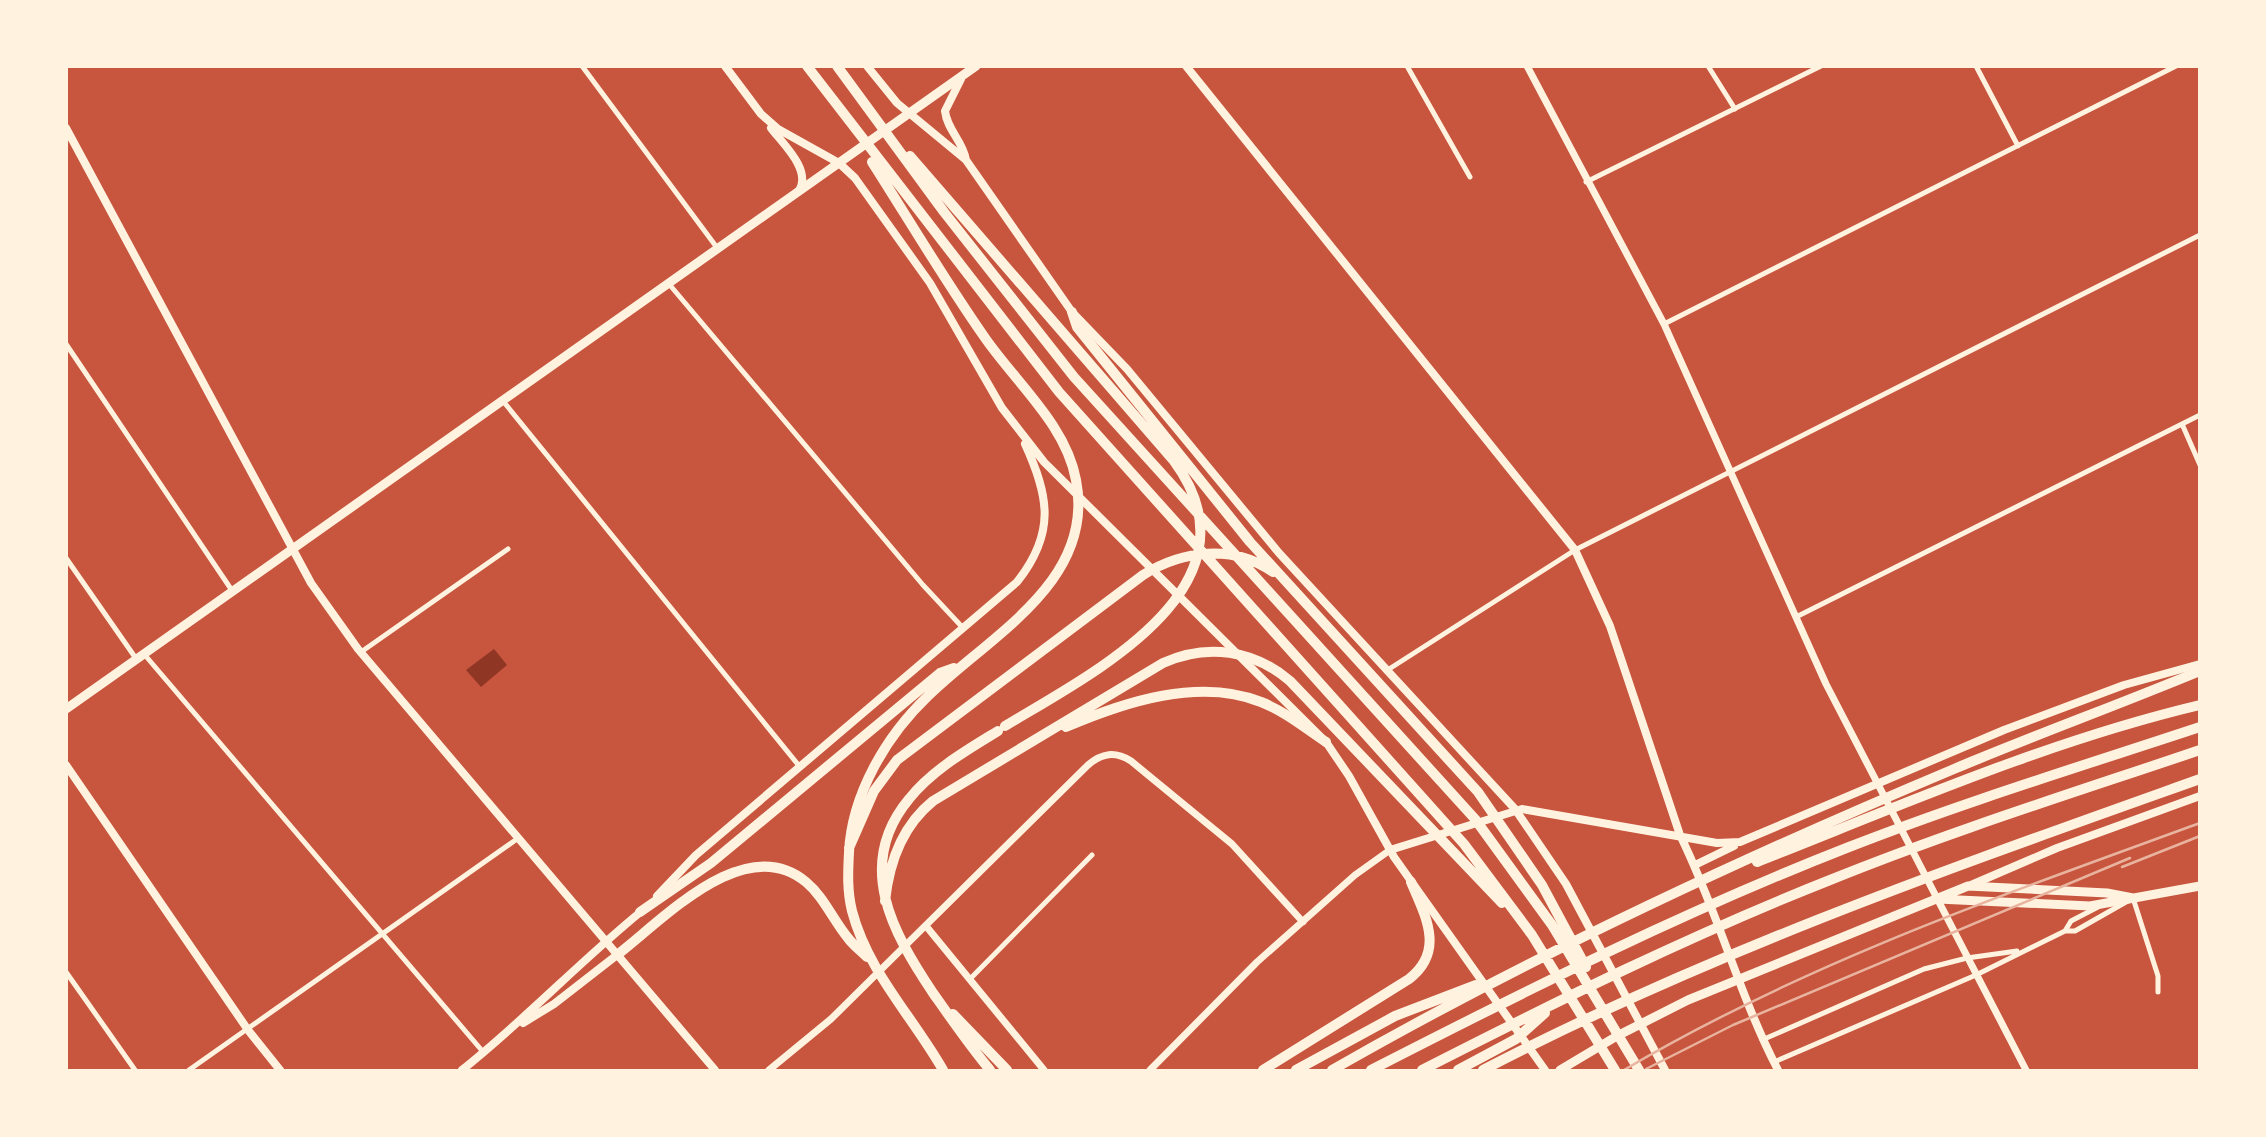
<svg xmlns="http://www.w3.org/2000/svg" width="2266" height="1137" viewBox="0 0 2266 1137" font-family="'Alegreya Sans',sans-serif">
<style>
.water{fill:#8f3625}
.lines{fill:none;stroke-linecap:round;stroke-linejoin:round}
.minor{stroke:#fff3e0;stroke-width:5}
.tertiary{stroke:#fff3e0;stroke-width:7}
.secondary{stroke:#fff3e0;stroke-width:8}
.primary{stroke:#fff3e0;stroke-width:9}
.motorway{stroke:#fff3e0;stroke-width:10}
.rail{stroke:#e9b49f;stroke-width:2.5}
</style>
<rect width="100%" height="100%" fill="#c8553d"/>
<!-- water -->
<path class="water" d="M494,649L507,665L481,687L466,670Z"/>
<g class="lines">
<!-- minor -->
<path class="minor" d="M582,66L718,249
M1407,66L1470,177
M1708,66L1735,109
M1976,66L2018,146
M1586,182L1821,66
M669,284L923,585L964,629
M1664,324L2176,66
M66,344L233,592
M503,401L800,767
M2182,424L2200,465
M66,558L137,660
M1796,617L2200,415
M361,652L508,549
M144,654L484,1053
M1386,671L1575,550L2200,235
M2065,931L2071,921L2098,907
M66,972L135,1070
M970,979L1092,855
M1762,1040L1924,969L1967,958L2017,951
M1774,1062L1976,975L2065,931H2075L2133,898L2158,976V992
M189,1070L517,839"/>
<!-- tertiary -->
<path class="tertiary" d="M1527,66L1664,324L1826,684L2026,1070
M926,926L1044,1070
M769,1070L831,1019L1088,765C1102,753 1115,751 1131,761L1232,844L1303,922
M1150,1070L1257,962L1355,875L1390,850"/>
<!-- secondary -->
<path class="secondary" d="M725,66L761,114L778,129L839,163L855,178L930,283L1002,408L1044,462L1326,742L1349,776L1394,857L1545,1070
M867,66L897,103L966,160L1072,312L1127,369L1279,553L1515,809L1566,884L1665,1070
M1186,66L1575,550L1610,626L1680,835C1718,912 1739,995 1778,1070
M961,79L945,111C947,130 963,141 966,160
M66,128L311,583L358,649L715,1070
M771,128C783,144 812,170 799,191
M66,765L248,1030L280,1070
M1390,850L1522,809L1717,843L1740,842L2004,730L2124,685L2200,664
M1695,865L1734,846
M1971,885L2057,848L2200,796
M657,896L696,855L1017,582C1056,533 1049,496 1025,444
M523,1023L554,1004L617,955
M462,1070C525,1020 580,961 643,910"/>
<!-- primary -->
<path class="primary" d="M66,709L976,66
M1938,899L2090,906L2200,886
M1560,1070L1617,1036L1688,1000L1968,886L2107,893L2133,898"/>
<!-- motorway -->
<path class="motorway" d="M807,66L1059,392L1464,844L1532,935L1615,1070
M837,66L944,212L1074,377L1475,819L1552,925L1639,1070
M910,156L1174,461C1267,587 1091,674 1005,726
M872,162C909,220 944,279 983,335C1014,381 1066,424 1076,480C1096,582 989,636 928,696C886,736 852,794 849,852C848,872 847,891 852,911C868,972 913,1017 943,1070
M1072,312L1077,327L1250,542L1478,792L1542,885L1586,967
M1066,727C1124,702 1200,677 1261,702C1284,711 1305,728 1326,742
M849,848L874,791L897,760L1143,575C1183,550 1233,544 1273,572
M1757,862C1902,805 2048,741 2200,705
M885,901C889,863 902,826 933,801L1163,663C1207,643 1254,650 1290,681L1502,903
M640,912L711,863L940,673L954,668
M617,955C664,919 745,831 806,882C824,897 833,920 848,938C853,945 861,951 867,957
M953,1014L1007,1070
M990,1070C970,1046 952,1020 933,993C893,933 854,865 909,799C932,770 967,750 998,731
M1263,1070L1409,979C1445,951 1426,917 1411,882
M1296,1070L1395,1016L1476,985
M1332,1070C1531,956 1742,858 1954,769C2035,735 2118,705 2200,671
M1371,1070C1527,990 1685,911 1849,847C1964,802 2082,766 2200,727
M1422,1070C1555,1002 1691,935 1830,880C1951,831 2076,792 2200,750
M1458,1070L1516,1039L1545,1013
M1483,1070C1712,951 1956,866 2200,779"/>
<!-- rail -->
<path class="rail" d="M2122,867L2200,836
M1646,1069L1733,1025L2130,858
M1624,1070C1805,963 2003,895 2200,823"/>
</g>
<!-- border -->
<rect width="2266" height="1137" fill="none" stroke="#fff3e0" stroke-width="136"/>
</svg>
